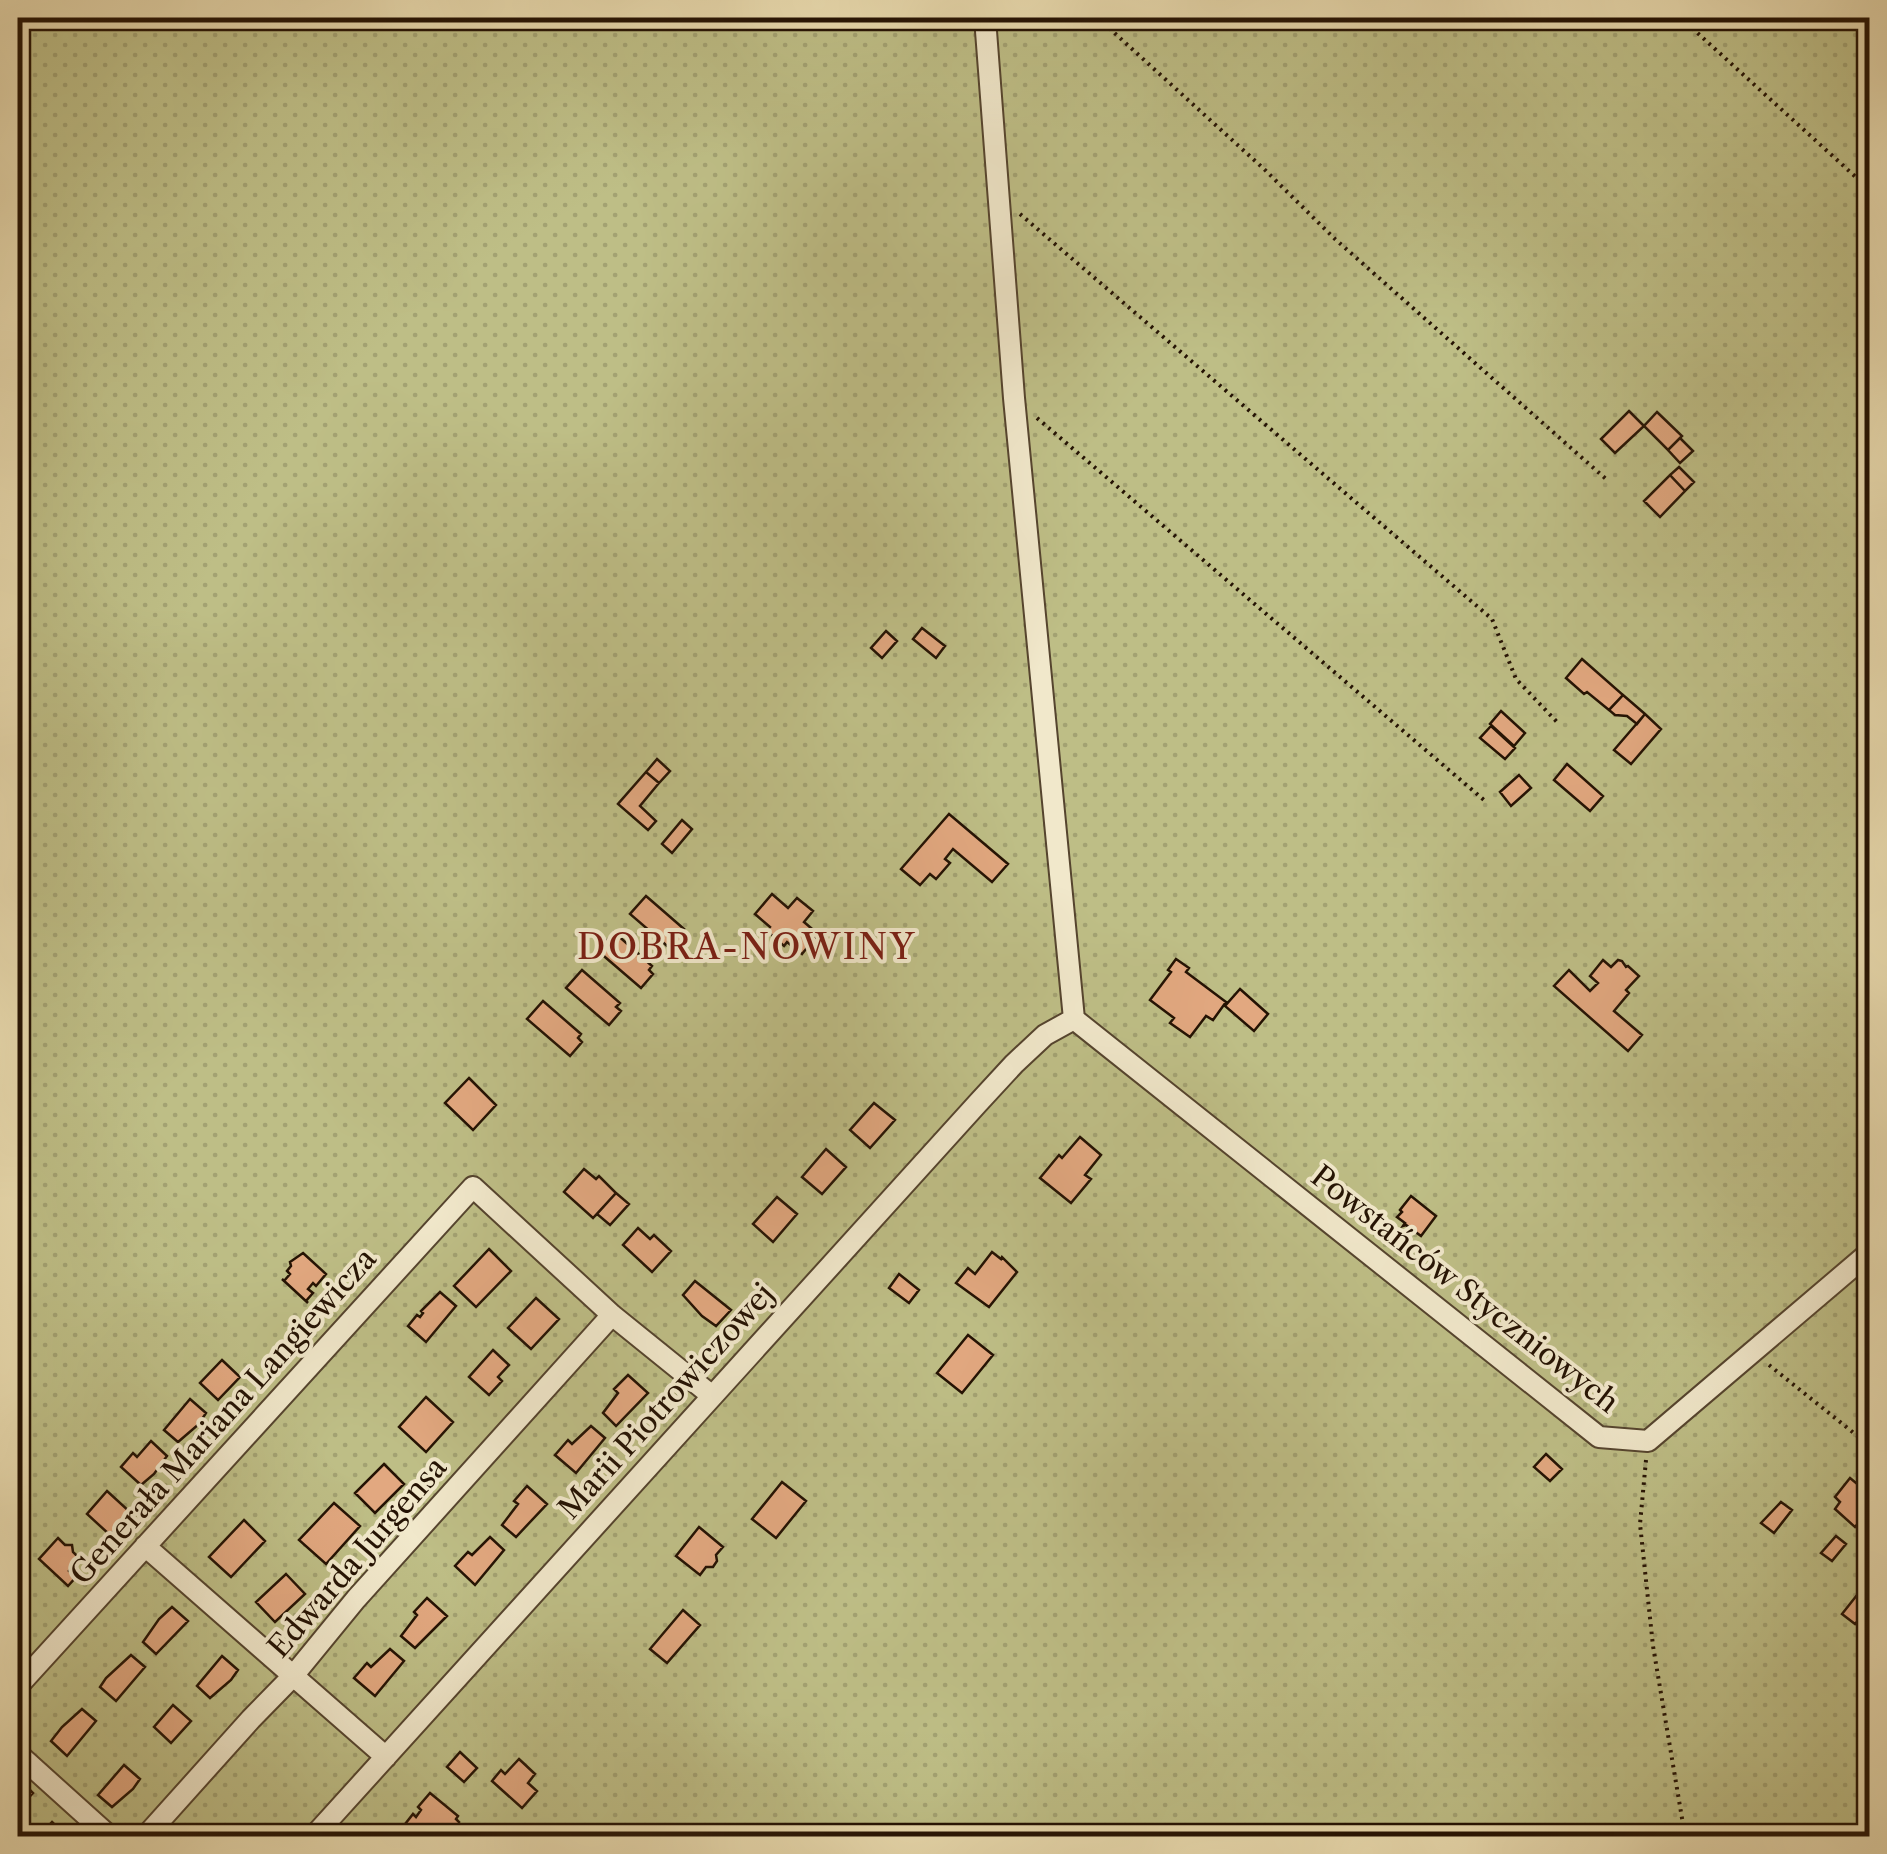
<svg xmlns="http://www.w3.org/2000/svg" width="1887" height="1854" viewBox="0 0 1887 1854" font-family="'Libre Caslon Text',serif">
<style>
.park{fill:url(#park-dots);stroke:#716844;stroke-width:2.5}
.building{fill:#e2a880;stroke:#241203;stroke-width:2.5}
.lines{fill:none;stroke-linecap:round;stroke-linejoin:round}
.street-casing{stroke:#55442e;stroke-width:24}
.path{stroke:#241203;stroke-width:4;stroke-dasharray:2.5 5;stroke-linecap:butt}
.street{stroke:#f1e8cb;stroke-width:20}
.labels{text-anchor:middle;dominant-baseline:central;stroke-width:8;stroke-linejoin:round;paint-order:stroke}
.street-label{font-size:30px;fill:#241203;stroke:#f1e8cb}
.quarter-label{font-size:35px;letter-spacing:2.5px;fill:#7a1f14;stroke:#f1e8cb}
</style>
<defs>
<pattern id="park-dots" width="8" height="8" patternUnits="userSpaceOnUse" patternTransform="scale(2.5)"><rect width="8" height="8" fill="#bebe86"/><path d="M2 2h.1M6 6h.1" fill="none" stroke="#a3a272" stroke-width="1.8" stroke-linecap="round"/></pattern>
</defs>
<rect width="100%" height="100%" fill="#e9dbaf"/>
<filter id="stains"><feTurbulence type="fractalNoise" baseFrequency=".002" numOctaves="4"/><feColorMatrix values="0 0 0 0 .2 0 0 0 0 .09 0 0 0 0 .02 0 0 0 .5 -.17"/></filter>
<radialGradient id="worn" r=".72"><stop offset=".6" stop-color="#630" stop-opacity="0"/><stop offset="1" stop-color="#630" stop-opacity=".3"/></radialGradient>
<!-- park -->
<path class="park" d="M18,18H1869V1836H18Z"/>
<!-- building -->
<path class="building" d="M1629,411L1644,426L1615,453L1601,439Z
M1657,412L1682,436L1668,450L1644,426Z
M1680,438L1693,451L1680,463L1668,450Z
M1679,467L1694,482L1685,491L1670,475Z
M1670,475L1685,491L1660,517L1644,501Z
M922,628L945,646L936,658L913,639Z
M886,631L897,641L882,658L871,648Z
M1582,659L1623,695L1609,710L1587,692L1584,694L1566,678Z
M1623,695L1645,714L1637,724L1627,716L1615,715L1609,710Z
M1501,711L1525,733L1514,746L1490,724Z
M1645,714L1661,729L1631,764L1614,750Z
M1491,726L1515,748L1505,759L1480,738Z
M657,759L670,771L659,783L646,772Z
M1567,764L1603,796L1590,811L1554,780Z
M646,772L659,783L640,806L656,821L648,830L618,804Z
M1519,775L1531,788L1511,806L1500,792Z
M949,814L1008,864L992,882L953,849L945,859L950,863L936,879L930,874L920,885L901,869Z
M682,820L692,829L672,853L662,844Z
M772,894L788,908L797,898L813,911L804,922L818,934L802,954L787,942L784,946L767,931L770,927L755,914Z
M646,896L684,929L681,933L685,937L673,951L630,914Z
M614,932L652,966L649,970L653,974L641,988L598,951Z
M1176,959L1189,968L1186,972L1226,1002L1213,1020L1206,1016L1190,1037L1170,1023L1174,1018L1150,1000L1171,972L1168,970Z
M1603,960L1611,967L1618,960L1622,961L1626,967L1628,966L1639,976L1626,990L1629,993L1614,1011L1642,1035L1628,1051L1554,986L1569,970L1590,991L1598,983L1590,976Z
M582,970L620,1003L616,1007L621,1011L609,1025L566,988Z
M1240,989L1268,1014L1254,1031L1225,1006Z
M543,1001L581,1034L578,1038L582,1042L570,1056L527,1019Z
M469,1078L496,1105L473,1130L445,1103Z
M874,1103L895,1120L870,1148L850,1130Z
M1080,1137L1101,1155L1085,1175L1091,1179L1071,1203L1040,1178L1059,1155L1062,1158Z
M826,1149L846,1167L822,1194L802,1177Z
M584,1169L596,1179L599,1176L616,1193L593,1218L564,1192Z
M616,1193L629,1204L610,1225L597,1214Z
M1411,1196L1436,1216L1421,1236L1406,1225L1403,1226L1405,1223L1397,1217L1402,1212L1400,1210Z
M777,1197L797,1214L773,1242L753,1224Z
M638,1228L650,1239L654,1235L671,1251L652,1272L623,1245Z
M489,1249L511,1271L476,1307L454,1286Z
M992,1252L1001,1259L1002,1257L1017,1272L989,1307L956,1283L968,1268L975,1274Z
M303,1253L326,1274L316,1286L313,1283L308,1289L313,1293L306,1301L308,1303L282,1279L284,1281L290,1274L287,1271L291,1266L290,1262Z
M899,1274L919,1290L909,1303L889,1288Z
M695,1281L731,1310L716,1326L702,1316L683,1295Z
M440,1292L456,1306L426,1342L408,1326L417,1315L420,1317L423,1313L421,1311Z
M536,1298L559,1319L531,1349L508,1328Z
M968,1335L993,1355L962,1393L937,1373Z
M493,1350L509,1365L498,1377L502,1381L489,1395L469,1377Z
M222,1360L240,1377L218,1400L200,1383Z
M628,1375L648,1393L616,1426L603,1413L618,1393L614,1389Z
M426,1397L453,1422L426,1452L399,1427Z
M190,1399L206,1413L199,1424L178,1442L164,1430Z
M591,1426L605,1438L576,1473L555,1455L568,1440L572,1444Z
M151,1441L167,1456L154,1474L141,1485L121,1467L133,1453L137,1457Z
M1546,1454L1562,1469L1550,1481L1534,1467Z
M384,1464L404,1484L375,1513L355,1493Z
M1850,1478L1867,1492L1870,1489V1509L1855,1527L1835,1509L1840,1502L1835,1497Z
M782,1482L806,1501L776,1538L752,1519Z
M527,1486L547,1504L516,1537L502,1525L518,1504L514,1501Z
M107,1491L130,1512L110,1535L87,1514Z
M1781,1502L1792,1510L1774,1533L1761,1523Z
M334,1503L360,1526L326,1564L299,1540Z
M244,1520L265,1541L231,1577L209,1557Z
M699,1527L723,1547L716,1555L717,1561L713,1567H706L700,1575L676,1556Z
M1836,1536L1846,1544L1832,1561L1821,1553Z
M490,1537L504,1550L475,1585L455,1566L468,1552L472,1555Z
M58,1538L65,1545H72L73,1552L80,1559L69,1571L76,1577L68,1586L39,1559Z
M286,1574L305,1594L275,1622L256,1602Z
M1861,1590L1870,1597V1606L1855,1624L1842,1614Z
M427,1598L447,1616L415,1648L401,1636L417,1615L414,1612Z
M172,1607L188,1621L156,1654L143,1642L159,1619Z
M683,1610L700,1625L667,1663L650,1649Z
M390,1649L404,1661L375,1696L354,1678L367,1663L371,1667Z
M131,1655L145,1667L116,1701L100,1687L106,1678Z
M222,1656L238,1670L231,1680L210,1698L197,1686Z
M173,1705L191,1721L171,1743L154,1727Z
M82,1709L96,1721L67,1756L51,1741L62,1727Z
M460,1752L477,1768L464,1782L447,1767Z
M519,1759L535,1774L528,1783L537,1791L522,1808L492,1781L501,1770L505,1774Z
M124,1765L140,1779L133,1789L112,1807L98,1795Z
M19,1779L33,1793L21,1806L23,1808L18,1814Z
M430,1793L458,1816L456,1819L459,1822L450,1833L447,1830L442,1836H413L402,1828L413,1814L416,1817L421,1810L418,1807Z
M52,1822L62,1832L65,1829L73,1836H39Z"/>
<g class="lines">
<!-- street casing -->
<g class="street-casing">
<path id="street" d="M985,18L1014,398L1074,1019
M18,21L22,18
M1074,1019L1599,1437L1648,1441L1870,1252
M145,1546L386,1757
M18,1686L473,1187L612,1315L711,1395
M18,1754L109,1836
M146,1836L251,1719L293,1676L356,1599L612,1315
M314,1836L978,1103L1014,1064L1045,1035L1074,1019"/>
</g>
<!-- path -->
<path class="path" d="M1098,18L1264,169L1335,239L1606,479
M1681,18L1870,190
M1020,214L1492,619L1516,679L1557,722
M1037,418L1484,800
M1769,1365L1870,1446
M1646,1460L1640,1524L1653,1646L1685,1836"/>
<!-- street -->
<use href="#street" class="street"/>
</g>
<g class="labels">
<!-- street labels -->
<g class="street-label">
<text transform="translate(1465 1289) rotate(38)">Powstańców Styczniowych</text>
<text transform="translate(666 1401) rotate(-48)">Marii Piotrowiczowej</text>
<text transform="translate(223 1416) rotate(-48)">Generała Mariana Langiewicza</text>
<text transform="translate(357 1557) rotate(-49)">Edwarda Jurgensa</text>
</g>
<!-- quarter labels -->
<g class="quarter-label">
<text x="747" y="946">DOBRA-NOWINY</text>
</g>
</g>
<!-- margin -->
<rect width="1887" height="1854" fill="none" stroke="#e9dbaf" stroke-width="60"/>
<rect x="20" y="20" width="1847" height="1814" fill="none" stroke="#241203" stroke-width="5"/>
<rect x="30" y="30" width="1827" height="1794" fill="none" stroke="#241203" stroke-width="2.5"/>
<rect width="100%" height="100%" filter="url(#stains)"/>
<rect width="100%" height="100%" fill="url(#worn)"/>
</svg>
